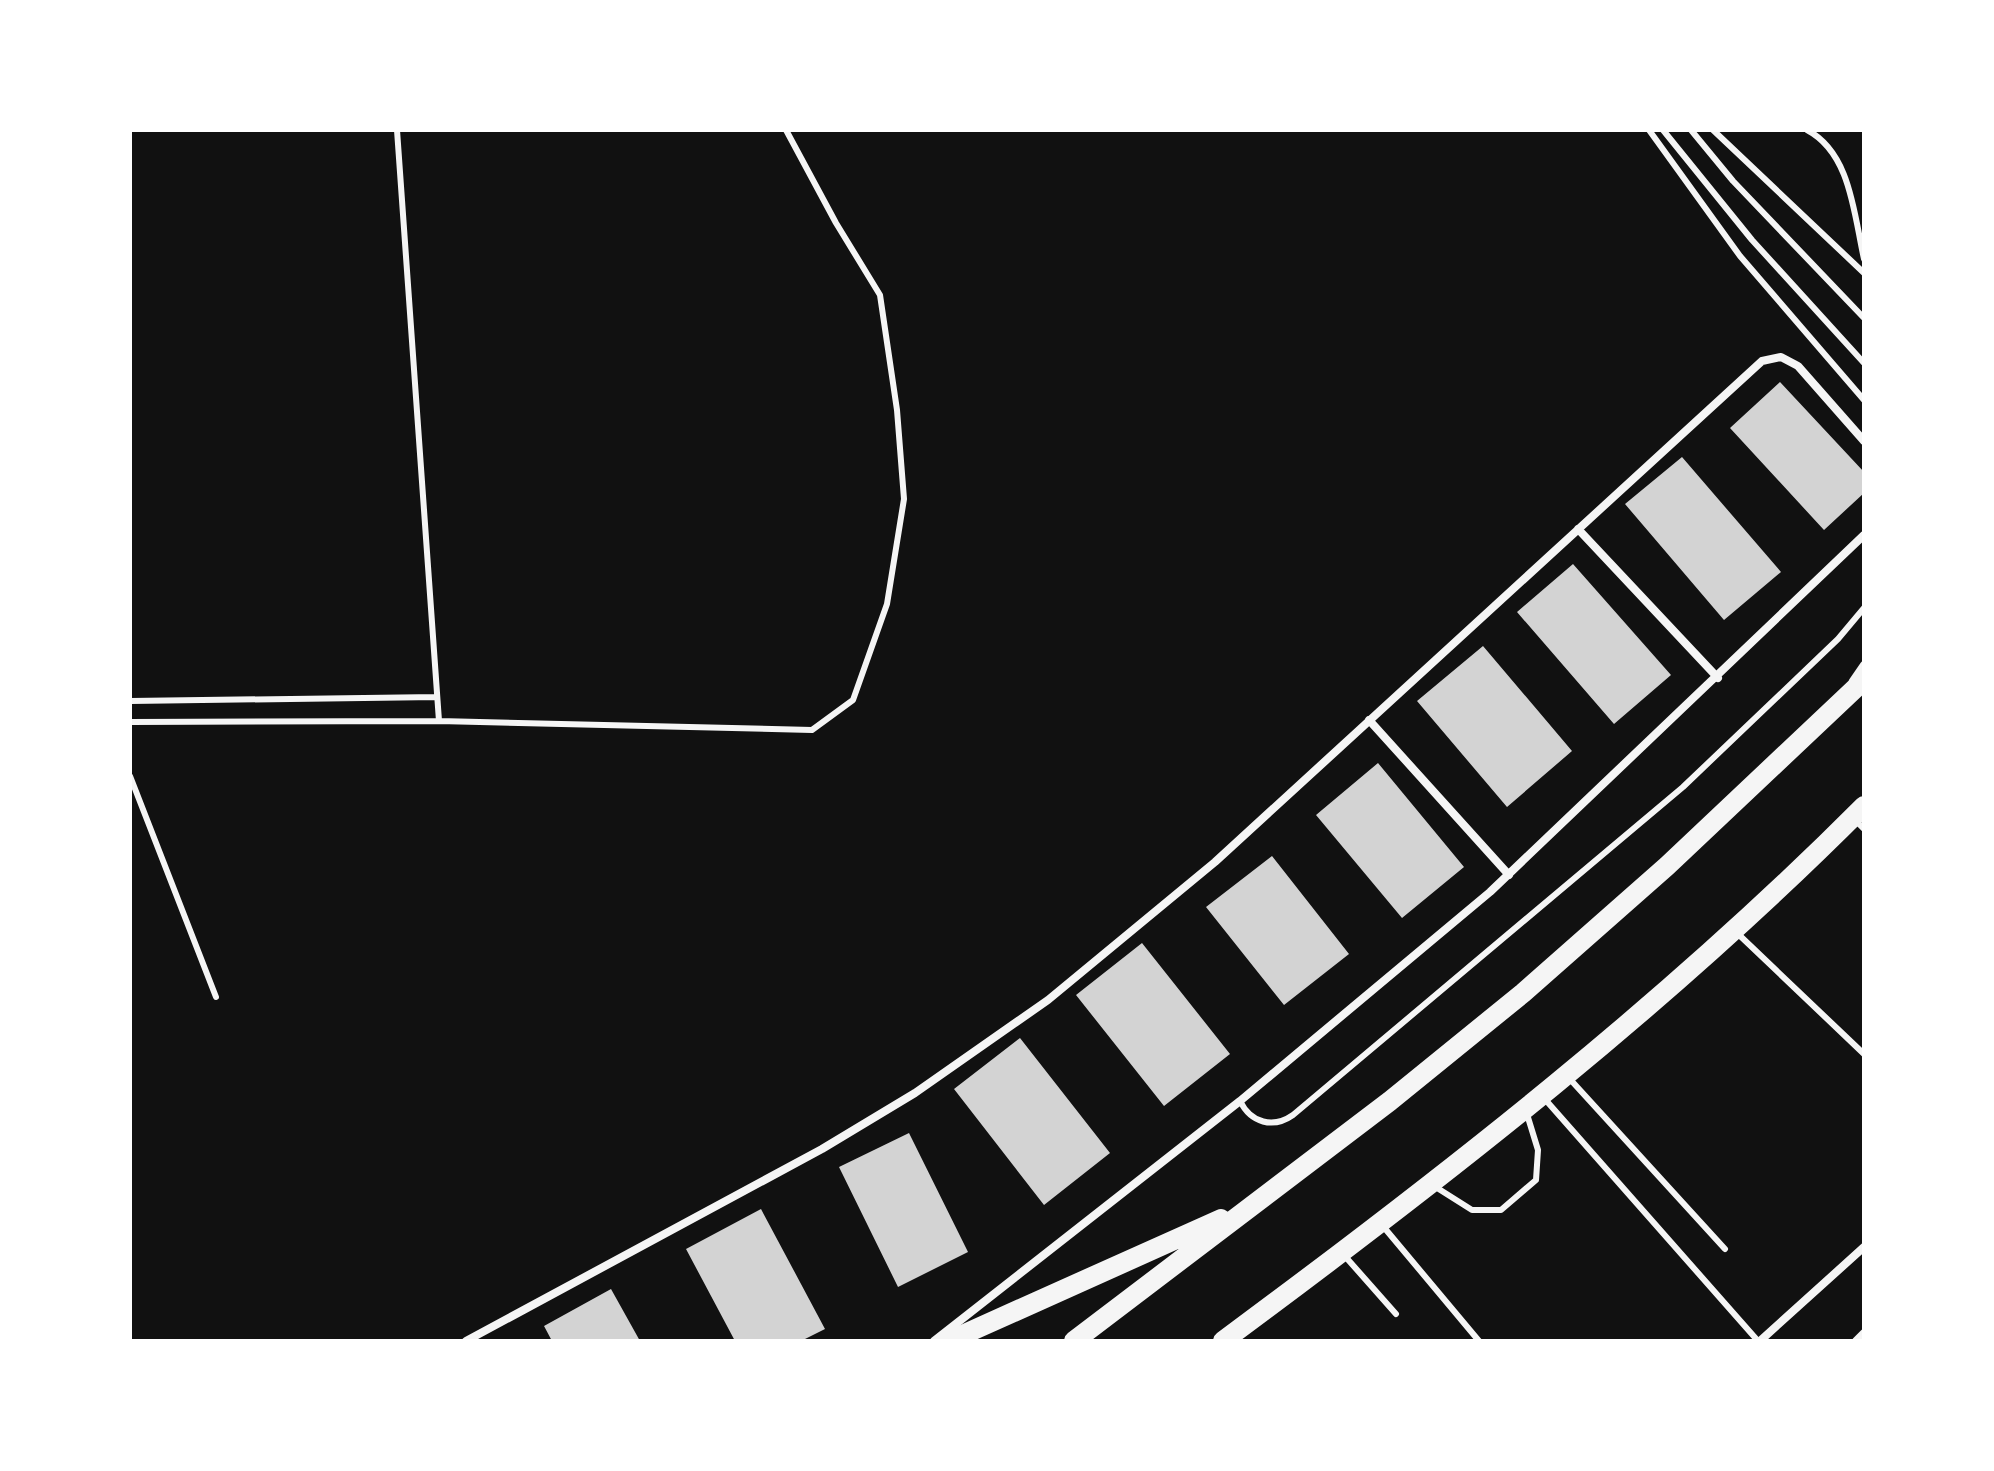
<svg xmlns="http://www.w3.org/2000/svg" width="1994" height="1471" viewBox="0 0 1994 1471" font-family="'Sofia Sans Condensed',sans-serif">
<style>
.building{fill:#d3d3d3}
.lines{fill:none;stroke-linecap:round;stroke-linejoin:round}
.service{stroke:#f5f5f5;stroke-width:6}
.minor{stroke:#f5f5f5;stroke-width:8}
.trunk{stroke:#f5f5f5;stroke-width:20}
</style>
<rect width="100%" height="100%" fill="#111"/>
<!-- building -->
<path class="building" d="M1780,382L1864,472V493L1824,530L1730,428Z
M1682,457L1781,572L1724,620L1625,504Z
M1573,564L1671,675L1614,724L1517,612Z
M1483,646L1572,751L1507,807L1417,701Z
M1378,763L1464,867L1402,918L1316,815Z
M1272,856L1349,954L1284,1005L1206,907Z
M1142,943L1230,1054L1164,1106L1076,995Z
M1020,1038L1110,1153L1044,1205L954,1089Z
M909,1133L968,1252L898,1287L839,1167Z
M761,1209L825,1329L801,1341H735L686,1249Z
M611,1289L640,1341H552L544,1326Z"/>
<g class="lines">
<!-- service -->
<path class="service" d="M397,130L439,721
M1649,130L1740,256L1864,400
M1663,130L1752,240L1864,363
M1691,130L1733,181L1864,318
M1713,130L1864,273
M1807,130C1851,153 1854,215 1864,259
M130,701L437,697
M130,722L439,721L812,730L853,700L887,604L904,499L897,410L880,295L836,223L786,130
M130,776L216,997
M1855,820L1864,829
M1736,932L1864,1054
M1568,1077L1725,1249
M1543,1097L1758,1341
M1240,1101C1251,1123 1273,1129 1293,1115L1683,787L1838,639L1864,608
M1434,1186L1472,1210H1501L1536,1180L1538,1150L1526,1111
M1382,1225L1479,1341
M1343,1254L1396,1314"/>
<!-- minor -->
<path class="minor" d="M1578,529L1718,678
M1853,681L1864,665
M1369,720L1509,875
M466,1341L822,1149L915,1093L1048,1000L1215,862L1762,361L1781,357L1798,366L1864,441
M934,1341L1240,1101L1490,892L1864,535
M1760,1341L1864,1247
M1856,1341L1864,1333"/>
<!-- trunk -->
<path class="trunk" d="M949,1341L1221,1219
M1074,1341L1390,1101L1523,993L1667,866L1864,680
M1223,1341C1446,1176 1668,1003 1864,806"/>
</g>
<!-- border -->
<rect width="1994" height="1471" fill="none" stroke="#ffffff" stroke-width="264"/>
</svg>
